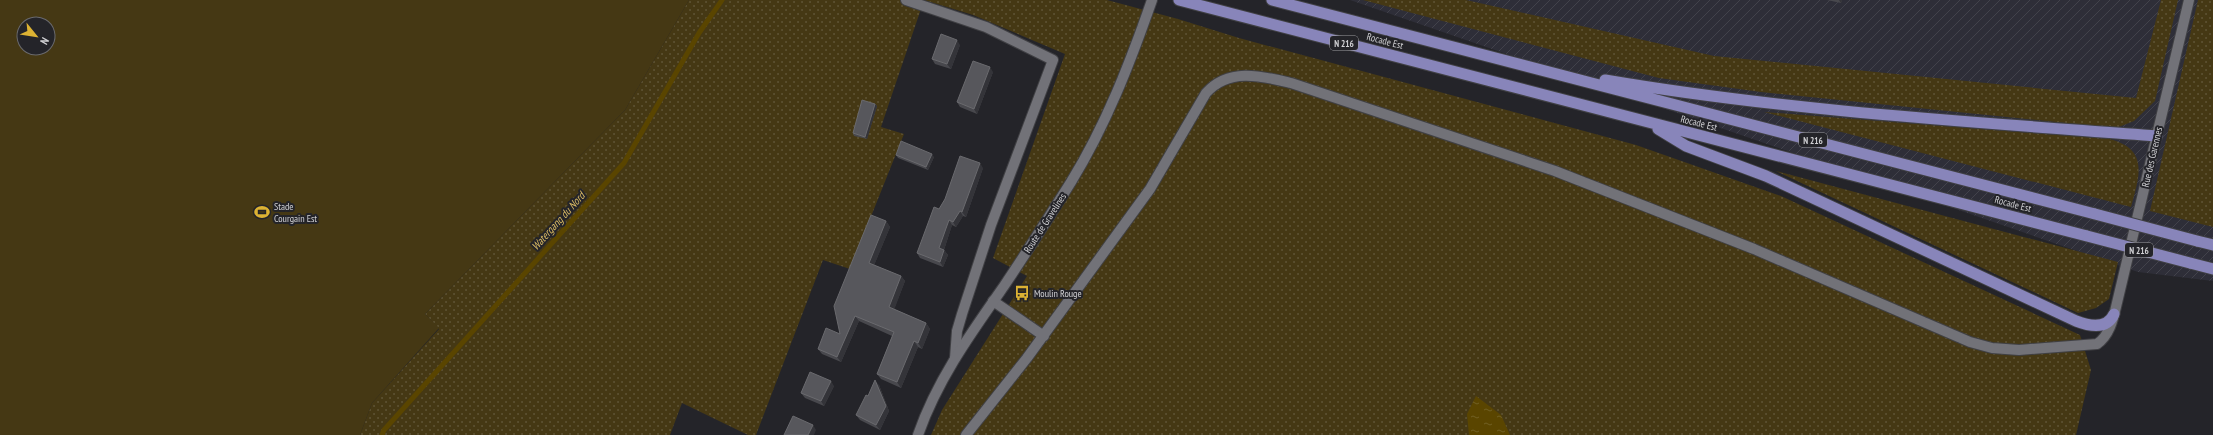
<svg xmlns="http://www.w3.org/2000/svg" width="2213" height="435" viewBox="0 0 2213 435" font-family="'PT Sans Narrow',sans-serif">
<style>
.industrial{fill:url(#industrial-furrows)}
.grass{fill:url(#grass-dots)}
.pitch{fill:#453814;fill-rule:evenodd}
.water{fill:url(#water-ripples)}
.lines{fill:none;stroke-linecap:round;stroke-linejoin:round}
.stream{stroke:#5a4500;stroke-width:5}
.minor-casing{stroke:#404044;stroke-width:12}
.secondary-casing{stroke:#404044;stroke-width:12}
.trunk-casing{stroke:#404044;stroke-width:13}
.minor{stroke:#727278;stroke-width:10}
.secondary{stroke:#727278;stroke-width:10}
.trunk{stroke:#8885ba;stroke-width:11}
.trunk-bridge-casing{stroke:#404044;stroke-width:13;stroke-linecap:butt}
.trunk-bridge{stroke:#8885ba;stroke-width:11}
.wall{fill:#48484d}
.shaded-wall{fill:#343439}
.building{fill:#57575c;stroke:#6a6a6e}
.labels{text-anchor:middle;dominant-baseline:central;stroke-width:4;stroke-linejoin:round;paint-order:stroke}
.shield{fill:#242429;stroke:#9d9da1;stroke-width:1}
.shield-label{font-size:9px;font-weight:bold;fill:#d1d1d4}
.street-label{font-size:10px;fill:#d1d1d4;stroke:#242429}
.poi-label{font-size:10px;fill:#d1d1d4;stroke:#242429;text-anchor:start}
.water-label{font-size:11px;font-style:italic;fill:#dcbc64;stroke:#242429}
</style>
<defs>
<pattern id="industrial-furrows" width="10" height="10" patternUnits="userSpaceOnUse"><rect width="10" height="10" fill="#2e2e38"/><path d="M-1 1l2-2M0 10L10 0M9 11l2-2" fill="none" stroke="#42424b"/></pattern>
<pattern id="grass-dots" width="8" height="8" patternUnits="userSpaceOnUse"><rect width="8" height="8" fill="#453814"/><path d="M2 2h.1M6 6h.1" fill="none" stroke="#5f5435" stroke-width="1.8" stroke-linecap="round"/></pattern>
<pattern id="water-ripples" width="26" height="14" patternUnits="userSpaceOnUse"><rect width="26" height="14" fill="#5a4500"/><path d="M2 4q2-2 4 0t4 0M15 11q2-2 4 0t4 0" fill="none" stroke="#715f24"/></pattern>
</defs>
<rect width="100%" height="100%" fill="#242429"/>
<!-- industrial -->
<path class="industrial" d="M1350,0H2213V281L2138,272Z"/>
<!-- grass -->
<path class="grass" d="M689,0H1107L1178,19L1239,38L1636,145L1781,196L2080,335L2091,370L2076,435H931L942,410L1027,276L993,258L1065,54L973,15L924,0L881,127L904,134L850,269L823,260L756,435H748L682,403L670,435H360L372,403L439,329L425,314L625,110Z
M1363,0H1466L1714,56L2136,98L2161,0H2178L2155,101L2134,121L2116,128L1761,92L1659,78Z
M2198,0H2213V227L2150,211Z
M1764,112L2109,139C2150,149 2139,177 2131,207Z
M1776,171L2118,262L2109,299L2096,308L2078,313Z"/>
<!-- pitch -->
<path class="pitch" d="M0,0H689L625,110L425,314L439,328L372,403L360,435H0ZM24,24H48V48H24Z"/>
<!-- water -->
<path class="water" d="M1476,396L1501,415L1510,435H1469L1467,414Z"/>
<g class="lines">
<!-- stream -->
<path class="stream" d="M382,435L384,430L624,163L699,33L722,0"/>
<!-- minor casing -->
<g class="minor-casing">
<path id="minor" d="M906,0L986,27L1053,60L991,225L962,314L957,331L955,358
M993,301L1044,336
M966,435L1027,358L1150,189L1206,93C1229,67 1262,76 1291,83L1555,171L1754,249L1970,342L1992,348L2019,350L2097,344C2109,336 2113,320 2116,307L2189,0"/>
</g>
<!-- secondary casing -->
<g class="secondary-casing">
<path id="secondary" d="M918,435C937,380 971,333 1004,286C1027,252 1049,217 1071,182C1106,125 1130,63 1152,0"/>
</g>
<!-- trunk casing -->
<g class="trunk-casing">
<path id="trunk" d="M1179,0L2087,236
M1272,0L2095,214
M1605,80C1787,111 1973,122 2157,136
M1658,129L1686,146L1766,176L2076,321C2089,326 2107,330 2114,314
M2197,241L2213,245
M2190,263L2213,269"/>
</g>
<!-- minor -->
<use href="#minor" class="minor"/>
<!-- secondary -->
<use href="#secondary" class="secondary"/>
<!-- trunk -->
<use href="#trunk" class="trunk"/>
<!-- trunk-bridge casing -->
<g class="trunk-bridge-casing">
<path id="trunk-bridge" d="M2095,214L2197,241
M2087,236L2190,263"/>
</g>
<!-- trunk-bridge -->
<use href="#trunk-bridge" class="trunk-bridge"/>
</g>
<!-- wall -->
<path class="wall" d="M1827,0H1842L1841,3Z
M960,45L951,69L935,64L932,59Z
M993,72L977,114L960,107L957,102Z
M875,104L877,106L867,139L854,136L853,133Z
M896,155L934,157L928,170L898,158Z
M983,168L966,217L963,216L956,227L952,225L944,250L948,255L943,267L920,258L917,253L939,209Z
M886,221L890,227L874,265L901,276L905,281L894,309L926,323L930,329L922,349L918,347L901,388L881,379L877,374L892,336L859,321L841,362L822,354L818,349L840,334Z
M879,385L889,411L880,430L860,420L856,415L868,396Z
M834,386L824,406L805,398L801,393Z"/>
<!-- shaded-wall -->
<path class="shaded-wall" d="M1839,0H1842L1841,3Z
M957,40L960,45L951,69L947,64Z
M990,67L993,72L977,114L974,109Z
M875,104L877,106L867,139L865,137Z
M932,154L934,157L928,170L926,167Z
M980,163L983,168L966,217L962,212Z
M960,211L963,216L956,227L953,222Z
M949,220L952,225L943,253L939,248Z
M886,221L890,227L873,268L869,263Z
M944,250L948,255L943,267L940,262Z
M901,276L905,281L893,313L889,307Z
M855,316L859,321L841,362L837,357Z
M926,323L930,329L922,349L918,343Z
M914,341L918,347L901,388L897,382Z
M875,380L879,385L889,411L880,430L876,425Z
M831,381L834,386L824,406L821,401Z
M813,425L816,430L814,435H808Z"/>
<!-- building -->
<path class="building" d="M941,34L957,40L947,64L932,59Z
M973,61L990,67L974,109L957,102Z
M862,100L875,104L865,137L853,133Z
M901,141L932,154L926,167L896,155Z
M960,156L980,163L962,212L960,211L953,222L949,220L939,248L944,250L940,262L917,253L934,207L939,209L945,199Z
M871,215L886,221L869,263L901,276L889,307L926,323L918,343L914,341L897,382L877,374L894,332L855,316L837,357L818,349L826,328L840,334L834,306Z
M810,372L831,381L821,401L801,393Z
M875,380L886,406L876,425L856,415L866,395L868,396Z
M793,416L813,425L808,435H784Z"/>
<!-- icons -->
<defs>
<g id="stadium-bare" transform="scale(1.2)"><path d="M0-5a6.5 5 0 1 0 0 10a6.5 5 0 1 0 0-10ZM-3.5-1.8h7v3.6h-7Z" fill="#dcb233" stroke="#242429" stroke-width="2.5" paint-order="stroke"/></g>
<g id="bus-bare" transform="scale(1.2)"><path d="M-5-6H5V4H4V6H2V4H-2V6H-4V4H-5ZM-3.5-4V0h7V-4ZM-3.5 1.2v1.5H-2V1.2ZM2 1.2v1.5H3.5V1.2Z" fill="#dcb233" stroke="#242429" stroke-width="2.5" paint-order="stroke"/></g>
</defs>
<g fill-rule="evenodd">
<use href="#stadium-bare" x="262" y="212"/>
<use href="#bus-bare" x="1022" y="293"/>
</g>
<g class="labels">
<!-- shield labels -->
<g class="shield">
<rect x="1330" y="36" width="28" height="14" rx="3"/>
<rect x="1799" y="133" width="28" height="14" rx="3"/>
<rect x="2125" y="243" width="28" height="14" rx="3"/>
</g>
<g class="shield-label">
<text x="1344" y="43">N 216</text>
<text x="1813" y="140">N 216</text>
<text x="2139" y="250">N 216</text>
</g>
<!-- street labels -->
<g class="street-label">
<text transform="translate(1385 41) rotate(15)">Rocade Est</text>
<text transform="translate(1699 123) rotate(14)">Rocade Est</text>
<text transform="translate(2152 157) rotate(-77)">Rue des Garennes</text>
<text transform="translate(2013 204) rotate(15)">Rocade Est</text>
<text transform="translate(1045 223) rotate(-57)">Route de Gravelines</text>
</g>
<!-- poi labels -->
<g class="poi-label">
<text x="274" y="206">Stade<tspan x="274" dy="12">Courgain Est</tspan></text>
<text x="1034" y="293">Moulin Rouge</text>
</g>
<!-- water labels -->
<g class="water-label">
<text transform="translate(558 221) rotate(-48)">Watergang du Nord</text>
</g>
</g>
<!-- north arrow -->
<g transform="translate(36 36) rotate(120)"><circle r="19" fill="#242429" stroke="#69696d"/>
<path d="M0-3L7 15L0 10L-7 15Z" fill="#dcb233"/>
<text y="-6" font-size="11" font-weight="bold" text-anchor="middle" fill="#d1d1d4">N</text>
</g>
</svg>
